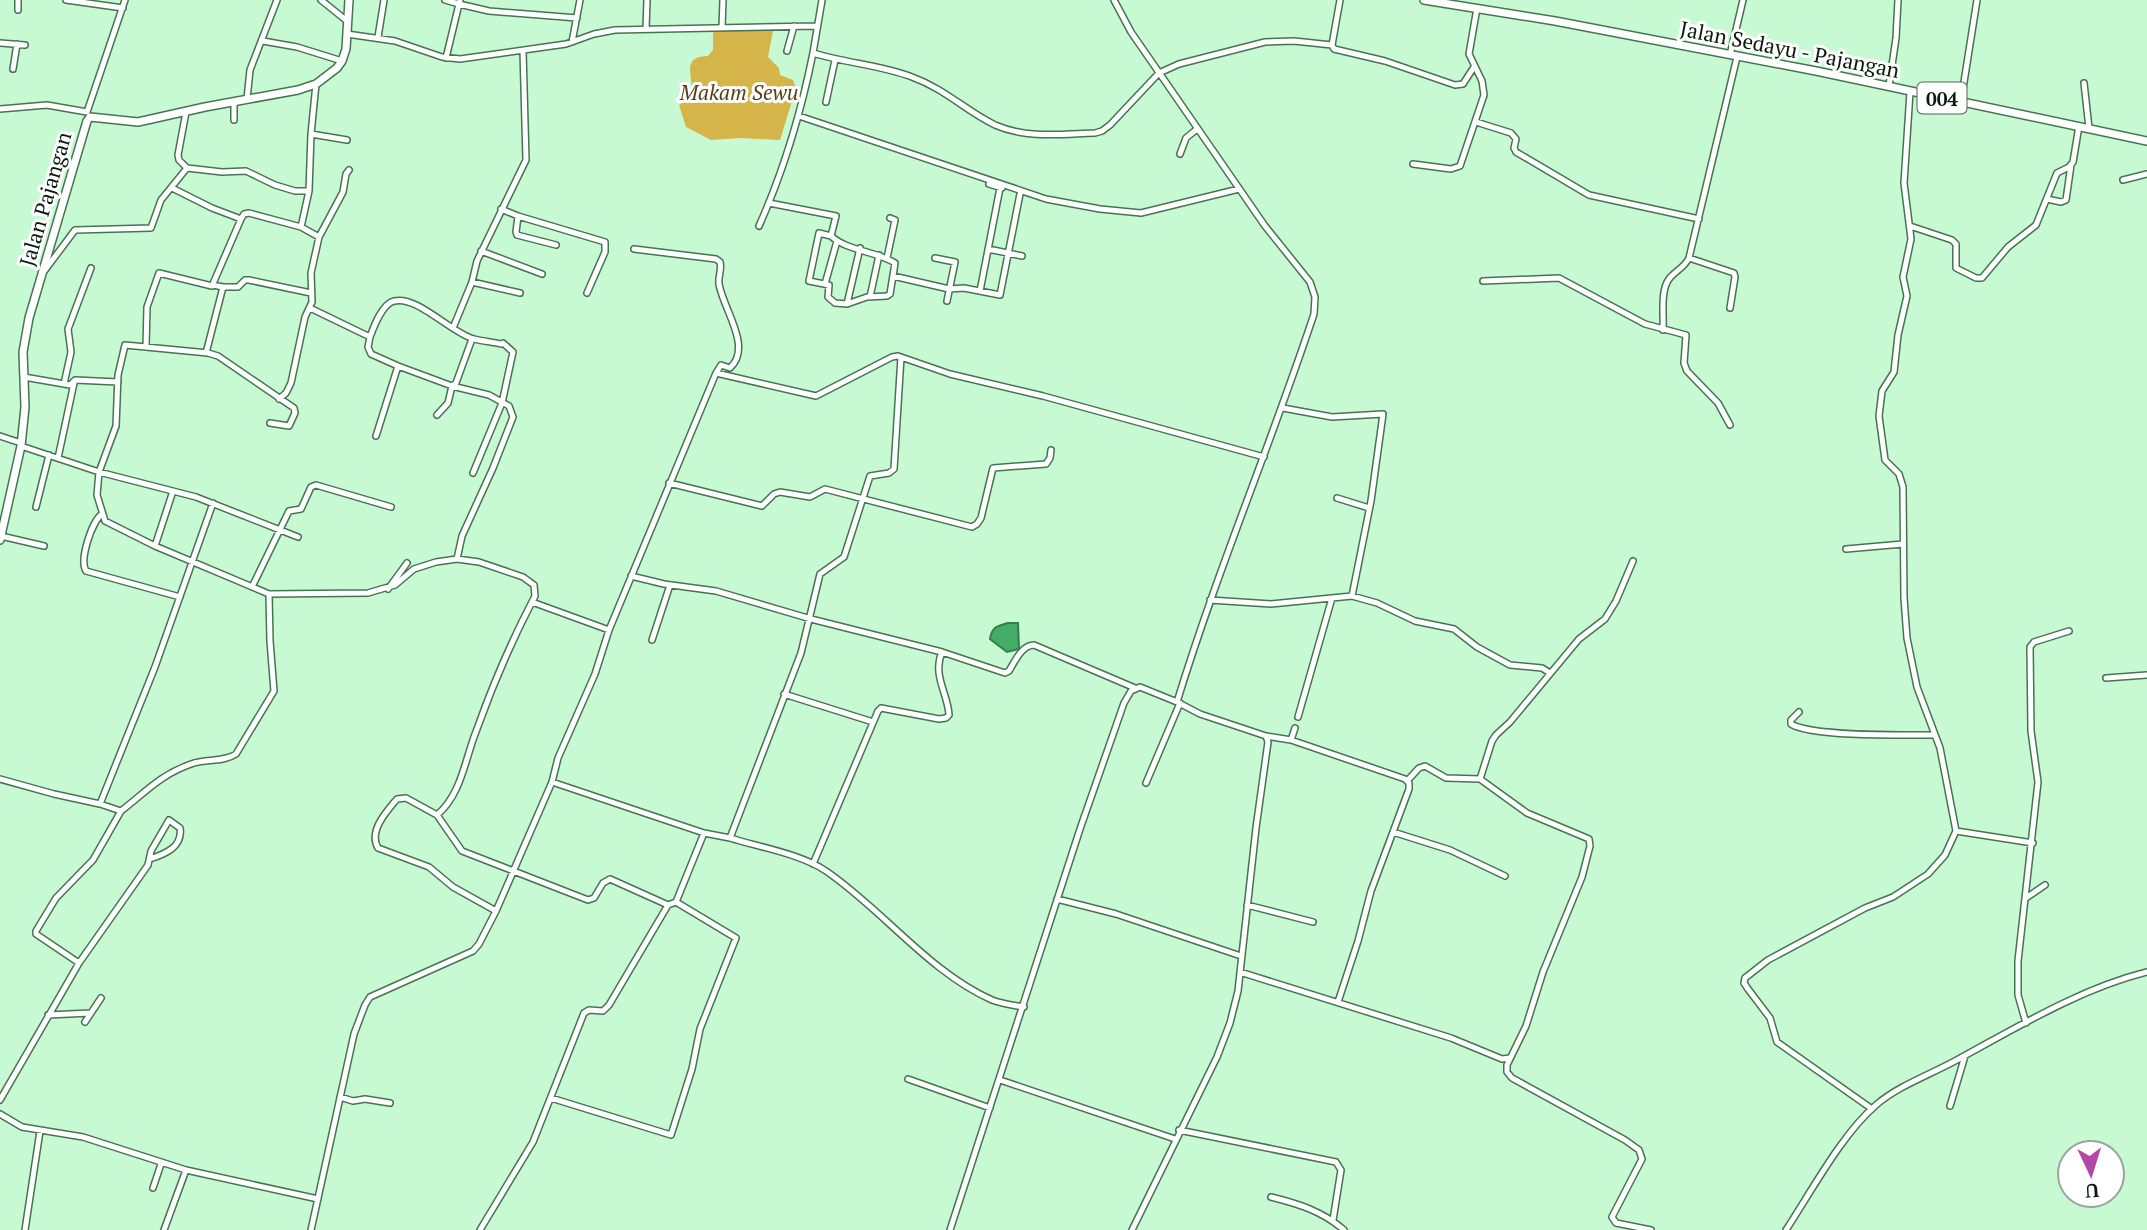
<svg xmlns="http://www.w3.org/2000/svg" width="2147" height="1230" viewBox="0 0 2147 1230" font-family="'PT Serif',serif">
<style>
.green{fill:#d5b449}
.water{fill:#43ac66;stroke:#31804b;stroke-width:2}
.lines{fill:none;stroke-linecap:round;stroke-linejoin:round}
.minor-casing{stroke:#467452;stroke-width:8}
.major-casing{stroke:#467452;stroke-width:10}
.minor{stroke:#fff;stroke-width:5}
.major{stroke:#fff;stroke-width:7}
.labels{text-anchor:middle;dominant-baseline:central;stroke-width:6;stroke-linejoin:round;paint-order:stroke}
.shield{fill:#fff;stroke:#525f56;stroke-width:2}
.shield-label{font-size:19px;font-weight:bold;fill:#081b0d}
.street-label{font-size:21px;fill:#081b0d;stroke:#fff}
.park-label{font-size:21px;font-style:italic;fill:#534312;stroke:#fff}
</style>
<rect width="100%" height="100%" fill="#c7fad2"/>
<!-- green -->
<path class="green" d="M765,28L773,31L768,57L779,68L780,75L793,80L796,88L780,140L740,138L711,140L686,127L679,105L688,99V94L692,88C690,69 685,57 708,56L713,50V29Z"/>
<!-- water -->
<path class="water" d="M1008,623H1018L1019,649L1007,652L990,639C992,627 997,626 1008,623Z"/>
<g class="lines">
<!-- minor casing -->
<g class="minor-casing">
<path id="minor" d="M66,0L123,8
M321,0L347,21
M445,0L459,4L446,58
M460,0L459,4L489,11L577,18
M822,0L813,53C845,63 881,65 912,77C945,89 966,111 995,125C1027,139 1062,134 1095,133L1102,131L1110,125L1159,73L1179,64L1265,42L1294,41L1332,45L1334,49L1385,61L1455,85L1463,84L1474,67
M1114,0L1131,32L1265,226L1310,282L1315,297L1314,314C1271,444 1217,571 1177,702L1200,714L1266,736L1268,742L1256,828L1238,991L1230,1023L1217,1057L1132,1230
M18,10V0
M722,28L723,0
M646,29L647,0
M347,34L395,41L442,57L460,59L566,44L594,34L615,30L817,26
M378,37L384,0
M263,41L297,47L342,61
M572,42L580,0
M0,43L25,45
M1332,45L1340,0
M787,51L794,26
M1730,55L1743,0
M13,69L17,44
M2084,83L2089,128
M316,84L311,134L347,140
M1889,86L1896,38L1898,0
M1910,92L1904,183L1911,239L1903,277L1907,296L1898,335L1894,372L1882,391L1879,416L1885,460L1899,474L1903,487L1904,598L1907,638L1917,687L1940,748L1956,831
M247,99L250,70L277,0
M1961,101L1977,0
M826,102L835,60
M0,109L47,105L87,112
M87,112L125,0
M799,116L1046,199L1100,209L1141,213L1239,189
M234,120V101
M1476,122L1511,133L1516,139L1514,148L1516,152L1589,195L1699,219
M1180,154L1186,138L1197,129
M1413,164L1451,169L1460,166L1484,95L1482,81L1469,54L1477,8
M187,168L222,172L246,171L275,185L295,191H309
M2123,180L2147,174
M989,184L1002,188
M2047,199L2061,202L2066,200L2071,165
M769,203L836,216L831,236L819,233L809,281L829,285L828,297L835,303L847,304L860,248
M501,209L518,216L516,232L517,235L556,245
M518,216L605,242V252L587,293
M241,219L244,214L249,213L301,227L309,191L311,134
M759,226C784,170 801,113 813,53
M1910,226L1952,240L1956,244V268L1976,278H1982L2008,247L2036,225L2057,173L2069,167L2073,162L2079,126
M301,227L319,237
M831,236C847,251 876,251 895,263L890,294L887,296L867,297L847,304
M634,249L716,259L720,262C722,270 718,276 719,284C723,309 753,347 730,368L721,365L716,373
M988,249L1022,256
M481,251L542,274
M887,258L895,220L890,218
M935,258L955,262L947,301
M1689,258L1734,273L1735,277L1730,308
M45,270L75,230L151,228L161,200L187,168L179,160L178,155L186,112
M893,276L949,289L964,288L1000,295L1020,194
M1483,281L1559,278L1645,324L1686,335L1684,363L1687,371L1718,403L1730,425
M472,282L520,293
M825,284L837,241
M223,287H238L245,280H249L311,293
M980,291L1000,188
M870,297L879,255
M310,308L370,337C374,326 382,304 394,301C417,295 451,333 474,339C482,341 492,342 501,344L503,343L513,352L502,403L473,473
M453,328L472,282L477,261L526,160L523,51
M1663,330C1664,316 1660,291 1669,279C1675,271 1684,268 1689,258L1737,57
M370,337L368,347L371,354L398,366L376,436
M146,347L147,307L159,273L212,286L241,219L212,208L172,188
M206,353L223,287L213,285
M398,366L452,386L489,395L509,406L513,417L493,468L462,536L457,559
M24,377L70,385L75,380L118,382
M64,384L71,352L68,329L91,268
M279,399L286,393L291,383L305,317L312,302L311,273L319,237L343,192L346,174L349,170
M1283,408L1332,417L1383,414L1371,501L1352,596
M437,415L448,403L452,386L456,383L472,339
M270,423L289,426L295,413L294,408L218,356L208,353L125,345L118,375L116,426L99,472L97,495L105,521L155,546L269,594L368,593L395,585L414,569L436,562L457,559L479,562L523,577L534,585L535,596C513,638 493,684 477,729C465,758 462,794 437,815L406,798L397,799C387,811 368,831 378,848L429,867L453,887L496,911
M0,436L21,443
M21,446L99,472L196,497L298,537
M58,458L74,383
M669,483L762,506L774,494L780,492L810,497L825,489L972,527L977,524L981,518L993,468L1046,464L1050,458L1051,450
M1337,498L1369,508
M36,507L49,455
M102,514C92,521 79,560 86,571L180,597
M1,536L44,546
M155,546L173,491
M1846,549L1903,544
M631,576L664,584L716,591L811,619L942,652C932,675 948,694 949,715L946,718L939,719L881,708L878,711L813,864
M252,587L289,511L301,509L311,487L316,485L391,507
M388,589L407,563
M1210,600L1271,604L1352,596L1377,603L1415,621L1454,629L1477,647L1510,665L1542,668L1550,673
M532,602L609,630
M652,640L670,585
M942,652L1005,673L1009,671C1015,661 1022,645 1034,645L1135,688
M2106,678L2147,675
M784,694L873,722
M1799,712L1791,720V724C1812,737 1906,735 1935,735
M1298,717L1332,598
M1266,736L1291,740L1405,779L1409,783V789L1371,891L1358,941L1338,1002
M1291,740L1295,728
M0,779L54,794L100,804L155,667L213,503
M1480,779L1492,741L1496,735L1510,722L1579,639L1605,619L1616,601L1633,561
M1407,781L1419,768L1425,766L1446,778L1480,779L1527,813L1589,839L1590,846L1582,877L1543,972L1526,1026L1507,1065V1072L1512,1078L1625,1140L1639,1150L1642,1159L1612,1217L1616,1223L1651,1230
M552,782L704,833
M1146,783L1180,703
M100,804L121,811C147,791 161,774 194,763C207,759 224,762 236,754L274,691L270,641L269,594
M437,815L462,851L588,900L594,898L603,883L610,879L668,905
M1393,832L1450,850L1505,876
M730,838C759,847 801,854 826,871C883,910 929,972 992,1000C1002,1004 1013,1005 1024,1007
M2026,898L2045,885
M1057,899L1116,914L1241,956
M1247,905L1313,922
M79,963L36,934V931L56,898L93,860L121,811
M1240,972L1451,1038L1502,1059L1510,1058
M48,1015L90,1013
M85,1022L101,998
M2026,1023L2018,995V961L2038,782L2031,731L2030,647L2034,642L2069,631
M908,1079L990,1108
M1000,1080L1175,1139
M340,1097L353,1101L365,1099L390,1103
M551,1098L671,1135L692,1069L700,1029L736,938L676,902
M0,1100L79,963L148,865L151,851L169,820L180,828C183,847 165,854 150,859
M1950,1106L1965,1056
M1872,1109L1777,1042L1770,1018L1748,989L1744,983L1745,978L1768,960L1865,908L1893,897L1928,874L1945,855L1956,831L2033,843
M0,1114L22,1127L83,1137L186,1170
M1179,1130L1336,1162L1341,1170L1333,1220
M153,1188L161,1164
M1271,1197C1299,1204 1322,1211 1344,1230
M25,1230L40,1131
M164,1230L186,1170L318,1199
M311,1230L354,1034L365,1005L370,997L473,951L479,944L496,911L552,782L558,758L595,674L609,630L716,373L816,396L892,357L898,356L950,374L1043,396L1264,457
M480,1230L533,1142L584,1013L589,1010L603,1011L609,1005L668,905L676,902L704,833L730,838L801,653L820,574L844,557L870,476L889,473L894,469L901,357
M950,1230L1080,829L1124,703L1131,691L1140,687L1177,702
M1786,1230C1811,1192 1842,1134 1876,1105C1898,1086 1929,1075 1955,1061C2016,1028 2079,989 2147,972"/>
</g>
<!-- major casing -->
<g class="major-casing">
<path id="major" d="M1424,0L1555,21L1816,71L2147,141
M0,540L21,446L25,407L23,352L29,318L87,121L90,117L138,122L205,107L298,90L316,84L337,68L342,61L346,49L349,0"/>
</g>
<!-- minor -->
<use href="#minor" class="minor"/>
<!-- major -->
<use href="#major" class="major"/>
</g>
<g class="labels">
<!-- shield labels -->
<rect class="shield" x="1917.5" y="82.5" width="49" height="31" rx="5"/>
<g class="shield-label">
<text x="1942" y="98">004</text>
</g>
<!-- street labels -->
<g class="street-label">
<text transform="translate(1790 49) rotate(11)">Jalan Sedayu - Pajangan</text>
<text transform="translate(45 199) rotate(-74)">Jalan Pajangan</text>
</g>
<!-- park labels -->
<g class="park-label">
<text x="739" y="92">Makam Sewu</text>
</g>
</g>
<!-- north arrow -->
<g transform="translate(2091 1174) rotate(176)"><circle r="33" fill="#ffffff" stroke="#9ca49e" stroke-width="2"/>
<path d="M0-5L12 26L0 18L-12 26Z" fill="#b147a8"/>
<text y="-10" font-size="19" font-weight="bold" text-anchor="middle" fill="#081b0d">U</text>
</g>
</svg>
